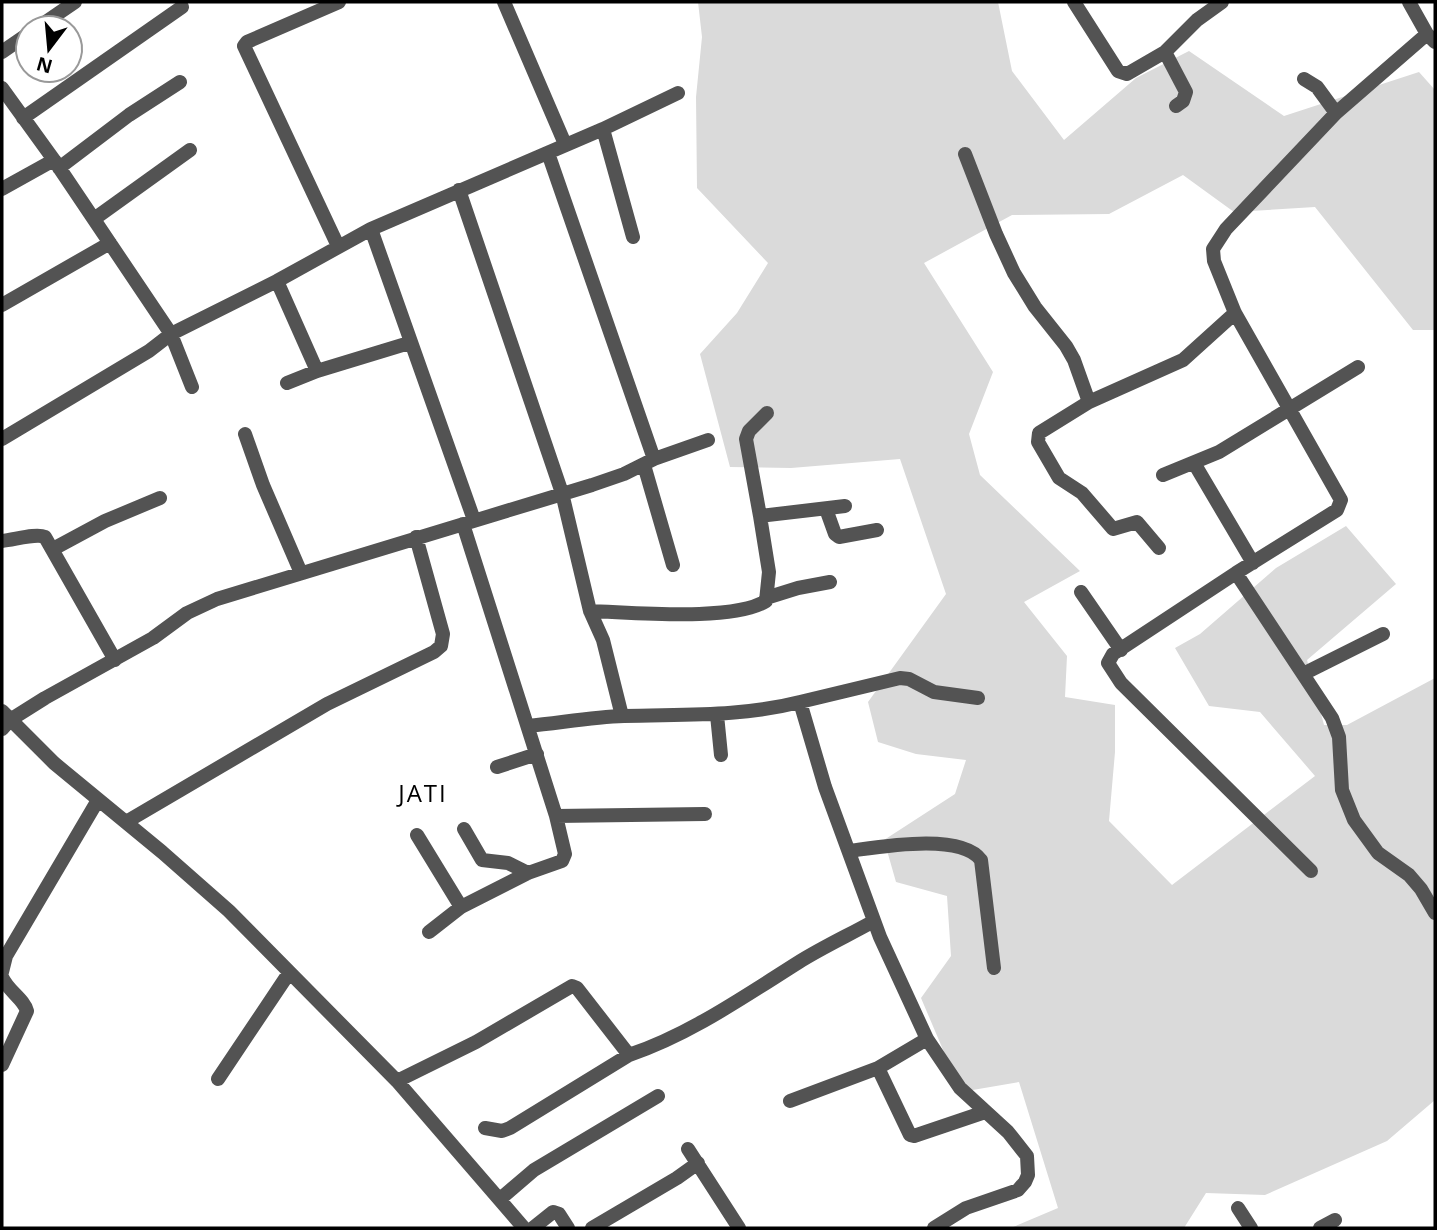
<svg xmlns="http://www.w3.org/2000/svg" width="1437" height="1230" viewBox="0 0 1437 1230" font-family="'Open Sans',sans-serif">
<style>
.green{fill:#dadada}
.lines{fill:none;stroke-linecap:round;stroke-linejoin:round}
.minor{stroke:#535353;stroke-width:14}
.labels{text-anchor:middle;dominant-baseline:central;stroke-width:5;stroke-linejoin:round;paint-order:stroke}
.quarter-label{font-size:24px;letter-spacing:2px;fill:#000;stroke:#fff}
</style>
<rect width="100%" height="100%" fill="#fff"/>
<!-- green -->
<path class="green" d="M698,2H998L1012,71L1064,140L1136,78L1189,51L1284,116L1419,72L1435,90V330H1413L1315,207L1234,212L1183,175L1109,214L1012,215L924,263L993,372L969,434L980,475L1080,571L1024,602L1067,656L1065,697L1115,705V752L1109,821L1172,885L1315,776L1260,712L1209,706L1175,648L1200,634L1276,568L1346,526L1396,584L1307,660L1324,725H1347L1435,678V1100L1387,1141L1265,1195L1206,1193L1184,1228H1011L1058,1208L1019,1082L961,1092L921,998L951,956L947,896L896,882L884,840L955,794L966,760L916,754L878,742L868,702L946,594L900,459L791,468L730,467L700,354L737,313L768,263L697,188L696,97L702,37Z"/>
<g class="lines">
<!-- minor -->
<path class="minor" d="M504,2L565,144
M1074,2L1118,71L1127,74L1165,52L1197,20L1222,2
M1409,2L1427,34L1435,42
M37,28L75,2
M2,52L28,34
M1165,52L1186,92L1183,101L1176,106
M1304,79L1317,87L1336,113
M2,88L54,160L171,334L192,387
M23,118L182,7
M603,129L633,237
M548,153L654,459
M965,154L996,234L1014,273L1035,307L1066,346L1074,360L1089,402L1183,360L1235,313
M59,168L129,115L180,82
M2,189L54,160
M459,190L562,493L590,611L603,640L622,716
M94,219L190,150
M371,229L474,520
M338,246L244,46L247,42L339,2
M277,281L317,371
M2,305L110,243
M287,383L317,371L409,343
M1089,402L1039,433L1038,442L1059,478L1082,493L1113,529L1137,522L1159,548
M245,434L263,485L301,573
M2,439L149,351L171,334L277,281L371,229L603,129L678,93
M1194,463L1253,563
M644,465L673,565
M1163,475L1219,452L1358,367
M826,509L835,534L839,537L877,530
M760,516L746,439L749,431L767,413
M2,541C14,540 36,533 45,537L115,660
M53,549L105,521L160,498
M1236,573L1337,510L1341,500L1235,313L1214,261L1213,249L1226,229L1336,113L1427,34
M1081,592L1121,650
M766,598L798,588L830,582
M590,611C631,612 733,622 766,601L769,572L760,516L845,506
M1303,674L1383,634
M800,702L900,678L909,679L934,692L978,698
M2,711L54,763L162,852L229,911L397,1081L524,1228
M717,715L721,755
M528,726C560,723 592,717 624,716C684,714 741,717 800,702L825,787L880,937L927,1039L960,1088L1008,1132L1027,1156L1028,1175L1025,1182L1018,1190L966,1208L934,1228
M2,729L10,720L45,698L153,638L187,613L217,599L592,485L624,474L654,459L708,440
M497,767L537,754
M556,816L705,814
M126,822L327,704L434,652L441,646L443,634L416,537
M464,829L482,860L508,863L528,873
M417,835L461,907L528,873L562,861L565,854L556,816L463,524
M849,851C879,847 961,832 981,860L994,968
M1311,871L1121,683L1108,663L1113,654L1236,573L1332,718L1339,737L1342,790L1354,820L1378,853L1409,875L1421,889L1435,913
M429,932L461,907
M2,972L6,956L98,800
M2,977C8,991 24,999 27,1011L2,1065
M878,1068L927,1039
M218,1079L289,973
M397,1081L476,1042L572,986L577,988L629,1055
M790,1101L878,1068L910,1135L914,1136L985,1112
M485,1128L502,1131L510,1128L629,1055C689,1035 745,996 799,962C823,947 849,935 874,921
M688,1149L739,1228
M500,1199L534,1170L658,1096
M1238,1208L1251,1228
M533,1228L553,1212L559,1214L568,1228
M592,1228L677,1178L698,1163
M1320,1228L1335,1220"/>
</g>
<g class="labels">
<!-- quarter labels -->
<g class="quarter-label">
<text x="423" y="792">JATI</text>
</g>
</g>
<!-- border -->
<rect width="1437" height="1230" fill="none" stroke="#000000" stroke-width="7"/>
<!-- north arrow -->
<g transform="translate(49 49) rotate(196)"><circle r="33" fill="#ffffff" stroke="#999999" stroke-width="2"/>
<path d="M0-5L12 26L0 18L-12 26Z" fill="#000000"/>
<text y="-10" font-size="19" font-weight="bold" text-anchor="middle" fill="#000000">N</text>
</g>
</svg>
